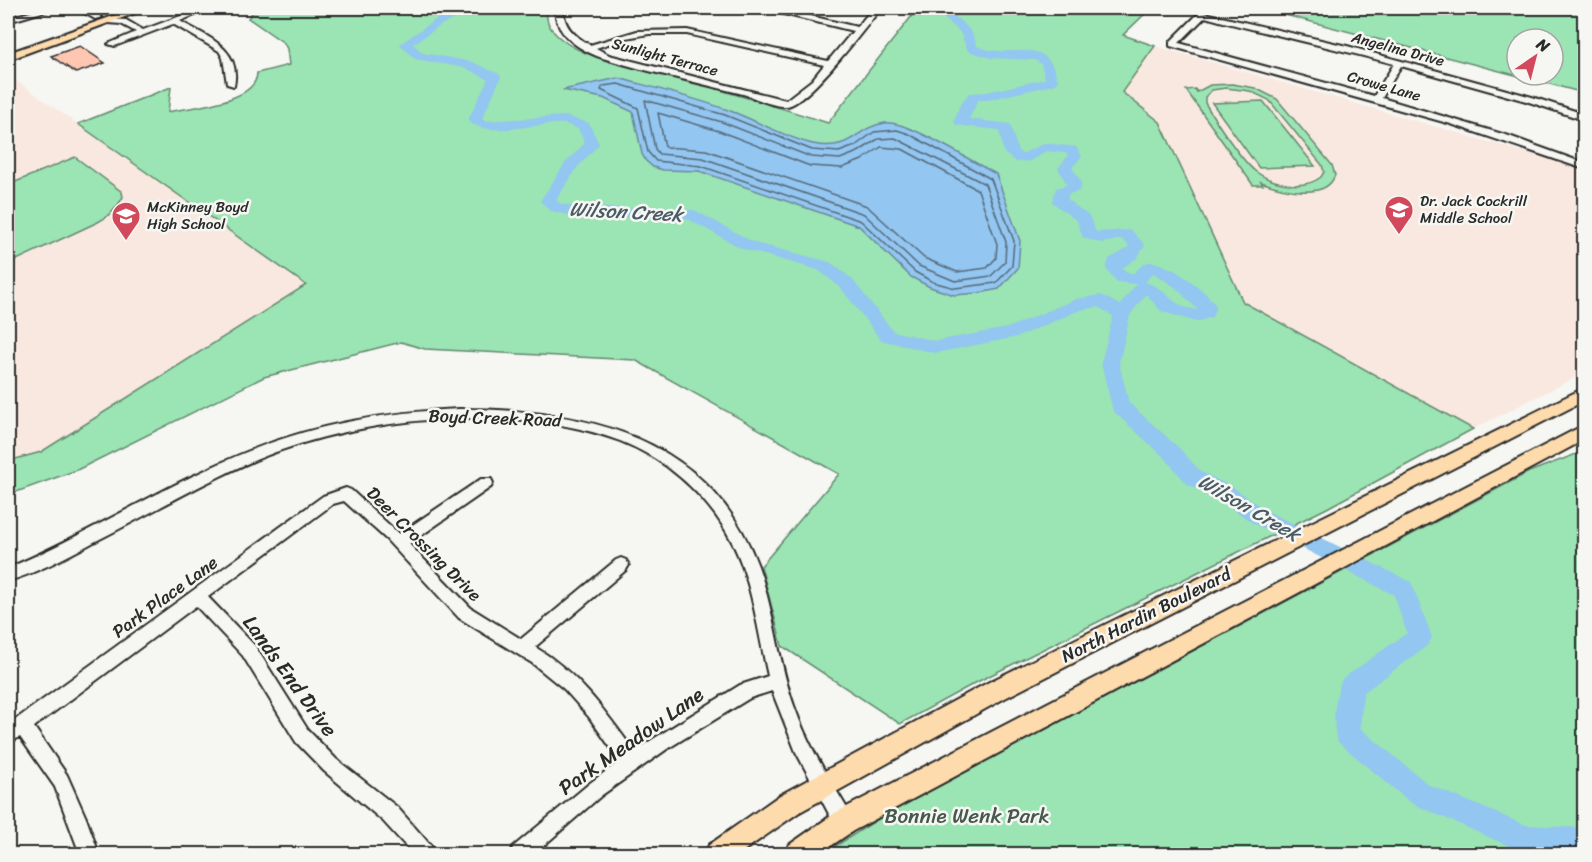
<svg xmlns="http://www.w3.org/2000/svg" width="1592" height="862" viewBox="0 0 1592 862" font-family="Sriracha,sans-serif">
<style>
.built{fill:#f9e8df}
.green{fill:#9be4b3;stroke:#63886f;stroke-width:1.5;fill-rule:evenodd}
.water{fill:#93c6f0;stroke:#6988a1;stroke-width:1.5}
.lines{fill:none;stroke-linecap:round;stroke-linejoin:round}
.shore{stroke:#55697a;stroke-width:1.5}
.river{fill:#93c6f0;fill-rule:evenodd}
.building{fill:#ffc7b2;stroke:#2b2b2b;stroke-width:1.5}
.minor-casing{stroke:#2b2b2b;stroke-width:4}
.major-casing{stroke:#2b2b2b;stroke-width:4}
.minor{fill:#f6f6f2;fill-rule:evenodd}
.major{fill:#fedbac;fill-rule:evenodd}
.labels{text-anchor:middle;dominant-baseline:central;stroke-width:5;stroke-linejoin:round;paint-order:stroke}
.far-street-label{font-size:15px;fill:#2b2b2b;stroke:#f6f6f2}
.far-poi-label{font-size:15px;fill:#2b2b2b;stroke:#f6f6f2;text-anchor:start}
.street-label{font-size:18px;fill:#2b2b2b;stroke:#f6f6f2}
.water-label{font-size:20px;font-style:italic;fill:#4a5a66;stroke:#f6f6f2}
.near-street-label{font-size:21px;fill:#2b2b2b;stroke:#f6f6f2}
.near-park-label{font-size:21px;fill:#47594d;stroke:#f6f6f2}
</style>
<rect width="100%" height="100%" fill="#f6f6f2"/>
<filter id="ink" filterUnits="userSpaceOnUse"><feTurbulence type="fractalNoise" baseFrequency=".0167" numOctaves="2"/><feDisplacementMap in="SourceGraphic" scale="12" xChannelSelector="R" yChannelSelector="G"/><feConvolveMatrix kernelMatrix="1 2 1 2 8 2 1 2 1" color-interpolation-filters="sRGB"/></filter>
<g filter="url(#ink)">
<!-- built -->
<path class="built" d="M1155,46L1584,169V373L1473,429L1243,302L1160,122L1121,92Z
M8,75L306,285L41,452L8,461Z"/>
<!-- green -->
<path class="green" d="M256,8H548C543,24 555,35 568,44C592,60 641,69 669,76C723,90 775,106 828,123L918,8H1151L1123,35L1155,46L1122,92L1160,122L1243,302L1473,429L1327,508L977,682L900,724L782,646L761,566L839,474L635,360L425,349L401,342L264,377L77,470L8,495V461L41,452L306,285L78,124L171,87L168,112C191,107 257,102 257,73L289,65L287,49L284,43L248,18Z
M1258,8H1584V93ZM1517,39H1553V75H1517Z
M1232,84L1255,88L1277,99L1332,165L1335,175C1326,202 1280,189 1261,182L1263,185H1253L1186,90L1195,89L1197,92L1210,85ZM1226,88L1250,91L1269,100L1322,165L1324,172L1321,177C1303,191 1272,184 1255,171C1241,160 1215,120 1205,103V97L1212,90Z
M1263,101L1315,166L1259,168L1212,103Z
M75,157L122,192L123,197C116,209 110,216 98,222L8,264V185Z
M1584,451V854H823L883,816L1529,472Z"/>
<!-- water -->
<path class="water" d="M618,78C655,88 692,97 728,110C753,119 789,139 813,144C853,152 855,127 885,123C907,120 974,163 996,174L1020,241L1018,268L999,289L979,293L954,295L930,287L911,277L859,226L699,171L663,170L653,167L646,161L642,154L633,112L603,98L563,90Z"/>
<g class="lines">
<!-- shore -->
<path class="shore" d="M618,84L725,115L812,150L839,152L855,146L874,132L897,130L909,134L991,179L1014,241L1012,266L996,283L955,288L933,282L915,272L861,221L701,166L656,161L648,152L638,108L601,90L603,86Z
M645,100L722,122L811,157L840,159L858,152L878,139L895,138L985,184L1006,242L1005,262L991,276L955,281L919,266L864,214L703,158L659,154L655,149Z
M658,113L719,131L810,166L842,168L862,160L881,147L902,149L978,190L997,244L996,258L987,268L957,272L924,258L867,206L706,150L665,147Z"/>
<!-- river -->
<path class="river" d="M447,8H458L465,14L443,24L413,44L423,53L472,62L499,74L501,77L482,119L486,121L565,116L589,123L599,144L577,168L556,200L561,204L577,207L694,210L755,243L830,262L852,279L893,331L935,341L1007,328L1076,299L1101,295L1120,305L1136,284L1117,282L1106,269L1109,259L1125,250L1129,246L1122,239L1102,243L1083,238L1077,221L1052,202L1056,188L1067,185L1058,168L1068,156L1066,153L1046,151L1030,161L1016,162L1004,153L999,130L956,125L954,122L959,107L969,93L987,92L1045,79L1041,64L1035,60L991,58L968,51L960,32L939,14L936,8H947C958,23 971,23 977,46C1012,62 1046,31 1058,81L1056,84L987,100H978L969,119L1010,124L1018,151L1022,154L1045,143L1076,147L1082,156L1072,168C1077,175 1085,183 1079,191L1068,194V200L1089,216L1096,232L1131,230L1145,245L1137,258L1122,268L1128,273H1134C1138,269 1143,263 1149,262C1168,261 1206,290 1216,306L1212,317L1196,322L1161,311L1146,294L1130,315L1119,363L1129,403L1179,448L1201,472L1234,488L1267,511L1411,582L1432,637L1428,645L1363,693L1360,728L1429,785L1525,825L1584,828V854L1525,853L1411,803L1338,742C1331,725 1335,695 1342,679L1407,633L1394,595L1253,523L1220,500L1187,484L1165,458L1113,411L1101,363L1113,316L1098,307L1080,310L1017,337L935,353L881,340L840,287L818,270L743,249L686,218L577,217L551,211L540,201L566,162L585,143L578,129C574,127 569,125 565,124C540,121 486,140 468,120L488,79L465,68L415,59L400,44L435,20L451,13ZM1153,273L1175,287L1198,310C1169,307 1170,289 1145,282Z"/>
</g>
<!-- building -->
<path class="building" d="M80,46L105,63L76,73L51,56Z"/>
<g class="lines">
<!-- minor casing -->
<g class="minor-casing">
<path id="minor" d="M45,8H56L8,22V18Z
M76,8H85L102,17L95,19Z
M202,8H212L180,21C207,37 242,48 234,86L227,84L223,58L219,51L173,24L115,46L108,44L136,32L121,24L108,23V19L126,20L143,30Z
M556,8H564C562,26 575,37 590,45L637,31L687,30L828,61L853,31L767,10L766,8H777L857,27L873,8H881C866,27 808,104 787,106C772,107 757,98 743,94C697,82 651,73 606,59C595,56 578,48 570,40C561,33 554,19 556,8ZM649,34H687L824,65L812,80L786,100L609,55L596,48L626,38Z
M1200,12L1347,46L1532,97L1584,114V120L1526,101L1401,66L1382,98L1509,136L1584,163V169L1451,124L1170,46V42ZM1205,17C1267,34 1331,47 1394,64L1374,96L1179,43Z
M459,409C584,409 709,435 758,566C775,613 778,664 796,711C809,748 831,781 851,815L853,822L851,829L844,831L837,829L796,752L772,691L750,698L667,749L602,795L534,854H511L513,847L590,783L620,761L589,717L564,689L532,663L459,618L386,539L344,501L333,504L208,597L255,646L308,730L336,759L397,807L432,847L434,854H413L383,821L324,771L296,742L243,656L196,606L34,727L67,775L86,818L99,854H80L55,787L20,737L8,743V725L323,496L346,488L351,490L399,534L481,479H491L493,483L491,487L409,544L471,608L521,639L616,560L621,558L626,560L629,565L626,570L535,647C578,673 605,711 634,751L740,685L768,676C757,628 752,575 726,531C702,491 664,458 620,441C516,402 364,416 263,457C204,481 150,514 94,542C66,557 37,573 8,581V568C92,533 169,482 254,449C320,423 389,412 459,409Z"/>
</g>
<!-- major casing -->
<g class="major-casing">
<path id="major" d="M136,8H149L8,60V53Z
M1584,388V401L1005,698L798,813L739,854H705L709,845L780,795L989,682Z
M1584,425V440L853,831L819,854H785L789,845L835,813Z"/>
</g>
<!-- minor -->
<use href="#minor" class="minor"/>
<!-- major -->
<use href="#major" class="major"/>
</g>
</g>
<!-- icons -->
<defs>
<g id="school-pin" transform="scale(1.5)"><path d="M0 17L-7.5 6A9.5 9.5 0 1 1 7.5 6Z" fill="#d1495b" stroke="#f6f6f2"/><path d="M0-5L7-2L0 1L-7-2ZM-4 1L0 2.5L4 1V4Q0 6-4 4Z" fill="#fff"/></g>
</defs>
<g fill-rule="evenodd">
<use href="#school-pin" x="1399" y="210"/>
<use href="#school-pin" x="126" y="216"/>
</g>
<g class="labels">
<!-- far-street labels -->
<g class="far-street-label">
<text transform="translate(1398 49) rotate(15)">Angelina Drive</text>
<text transform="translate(665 57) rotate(15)">Sunlight Terrace</text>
<text transform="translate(1384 86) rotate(16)">Crowe Lane</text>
</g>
<!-- far-poi labels -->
<g class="far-poi-label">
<text x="1420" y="201">Dr. Jack Cockrill<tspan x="1420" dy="17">Middle School</tspan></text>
<text x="147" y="207">McKinney Boyd<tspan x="147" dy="17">High School</tspan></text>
</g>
<!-- street labels -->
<g class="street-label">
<text transform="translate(495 418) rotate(2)">Boyd Creek Road</text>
<text transform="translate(424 544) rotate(45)">Deer Crossing Drive</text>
<text transform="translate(165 597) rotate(-36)">Park Place Lane</text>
<text transform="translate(1146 615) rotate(-27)">North Hardin Boulevard</text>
</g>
<!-- water labels -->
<g class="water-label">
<text transform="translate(626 212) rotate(3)">Wilson Creek</text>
<text transform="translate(1249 508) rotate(30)">Wilson Creek</text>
</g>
<!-- near-street labels -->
<g class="near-street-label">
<text transform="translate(290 676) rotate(54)">Lands End Drive</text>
<text transform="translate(631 741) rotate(-35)">Park Meadow Lane</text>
</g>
<!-- near-park labels -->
<g class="near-park-label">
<text x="967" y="816">Bonnie Wenk Park</text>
</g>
</g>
<!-- margin -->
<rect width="1592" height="862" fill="none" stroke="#f6f6f2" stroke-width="30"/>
<rect x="15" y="15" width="1562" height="832" fill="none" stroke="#2b2b2b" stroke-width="2" filter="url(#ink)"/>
<!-- north arrow -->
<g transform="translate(1535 57) rotate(35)"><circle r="28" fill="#f6f6f2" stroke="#a5a5a2" stroke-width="1.5"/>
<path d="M0-4.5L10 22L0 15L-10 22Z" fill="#d1495b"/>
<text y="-9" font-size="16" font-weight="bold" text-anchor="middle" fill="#2b2b2b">N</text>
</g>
</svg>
